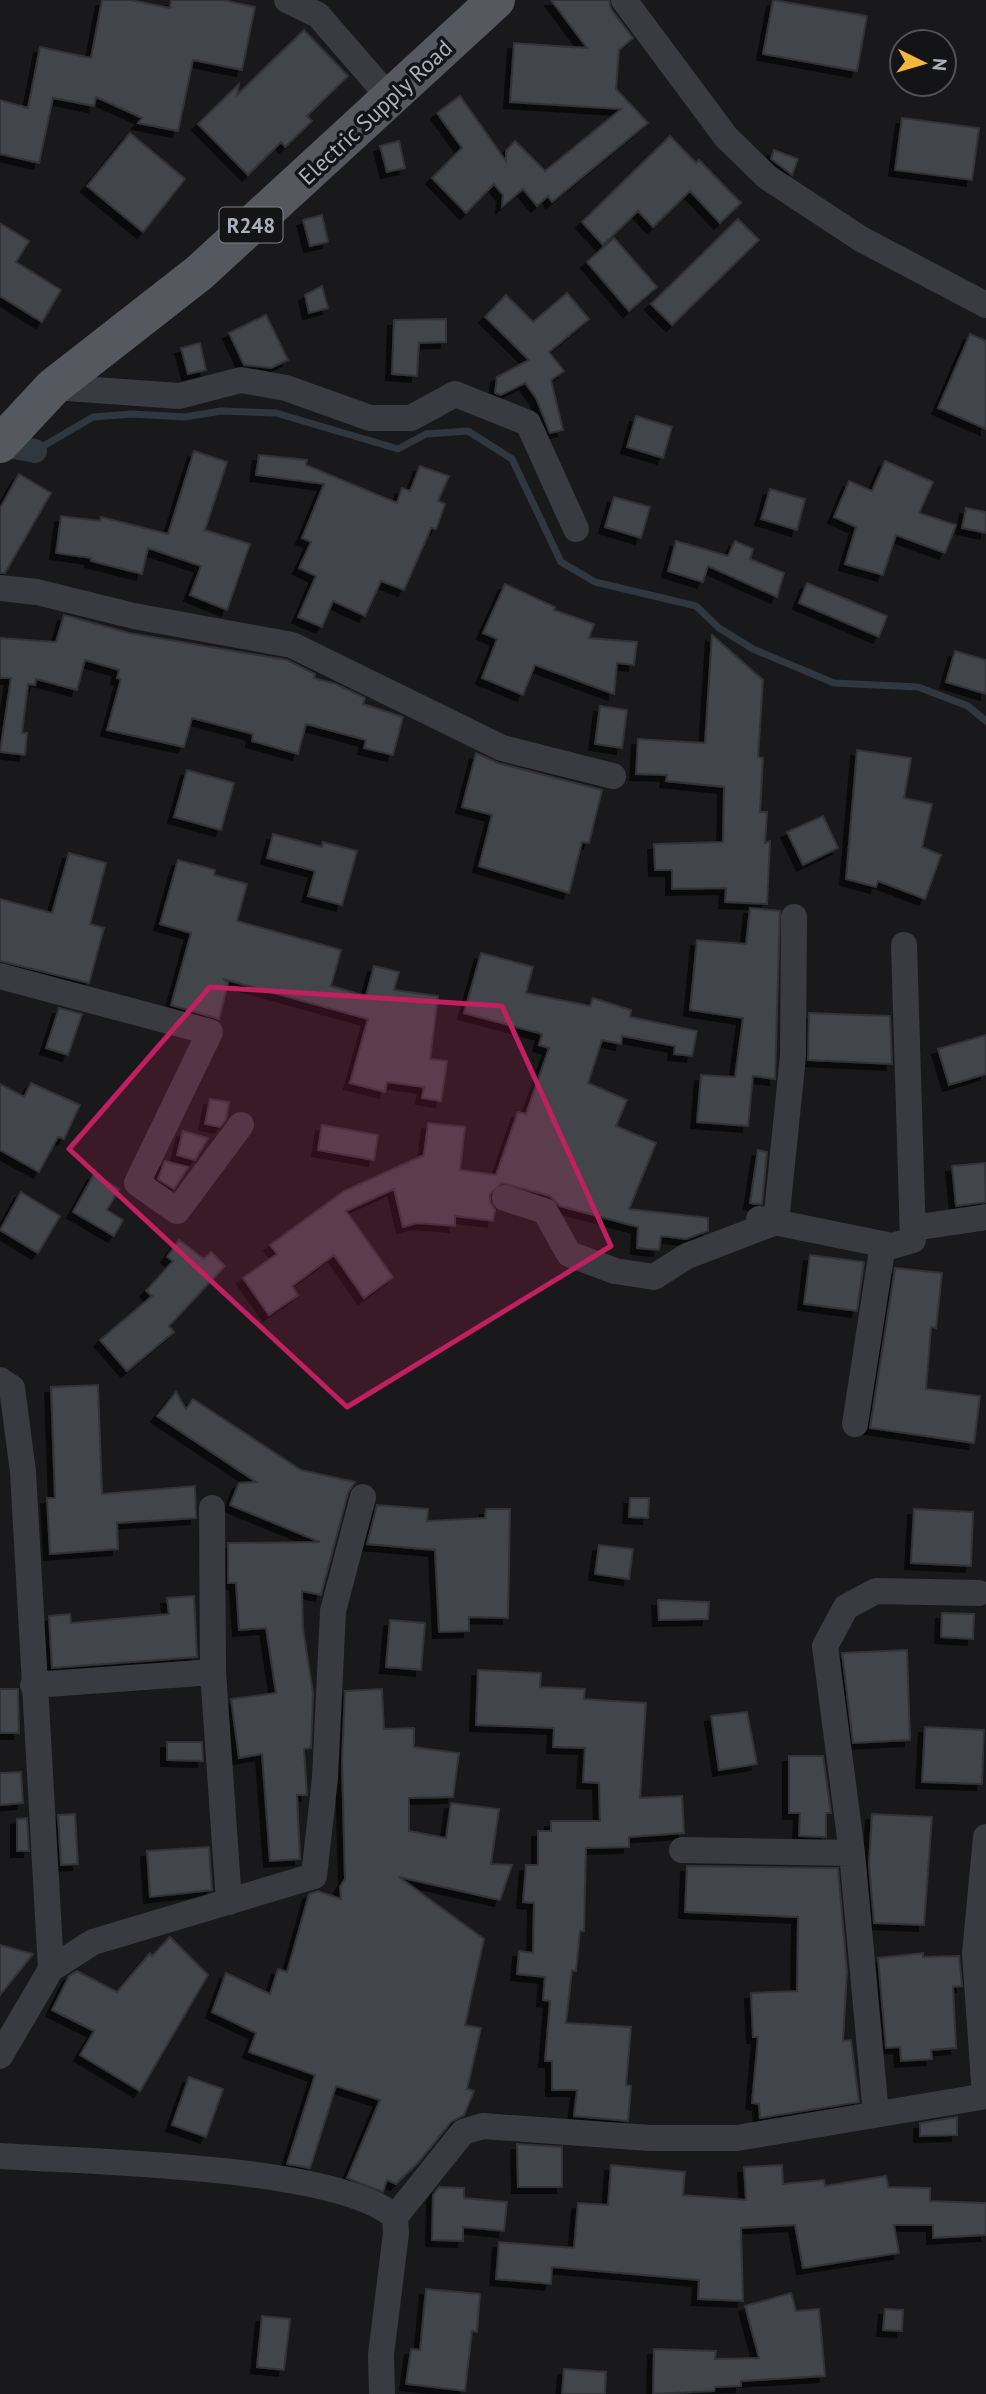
<svg xmlns="http://www.w3.org/2000/svg" width="986" height="2394" viewBox="0 0 986 2394" font-family="'PT Sans',sans-serif">
<style>
.lines{fill:none;stroke-linecap:round;stroke-linejoin:round}
.stream{stroke:#2f3840;stroke-width:7}
.canal{stroke:#2f3840;stroke-width:24}
.building{fill:#434448;stroke:#333337;stroke-width:2;filter:url(#shadow)}
.minor{stroke:#3a3b40;stroke-width:26}
.primary{stroke:#56585f;stroke-width:38}
.marked{fill:#c12060;fill-opacity:0.2;stroke:#c12060;stroke-width:5;stroke-linejoin:round}
.labels{text-anchor:middle;dominant-baseline:central;stroke-width:7;stroke-linejoin:round;paint-order:stroke}
.shield{fill:#141416;stroke:#7e818a;stroke-width:2}
.shield-label{font-size:21px;font-weight:bold;fill:#abb0bb}
.street-label{font-size:23px;fill:#abb0bb;stroke:#141416}
</style>
<defs>
<filter id="shadow"><feDropShadow dx="-6" dy="6" stdDeviation="0" flood-color="#0009"/></filter>
</defs>
<rect width="100%" height="100%" fill="#19191b"/>
<g class="lines">
<!-- stream -->
<path class="stream" d="M35,451L93,417L132,414L185,417L221,411L276,413L398,449L426,434L468,431L512,459L561,562L595,582L696,606L719,628L753,649L834,683L918,687L968,706L986,721"/>
<!-- canal -->
<path class="canal" d="M0,444L35,451"/>
</g>
<!-- building -->
<path class="building" d="M102,0H131L170,8L171,0H223L255,7L242,70L193,60L178,131L138,123L142,118L96,97L94,106L53,98L39,163L0,154V100L28,108L40,47L91,58Z
M551,0H609L611,9L633,38L619,50L616,89L648,123L552,202L548,196L537,206L523,189L502,207L503,195L494,184L466,213L432,178L462,148L437,113L460,96L506,161V151L515,141L545,171L621,109L510,102L514,43L587,48Z
M773,0L867,16L857,71L763,54Z
M304,30L348,76L307,116L312,121L285,147L281,142L248,175L198,124L239,84L237,95Z
M902,118L979,128L972,180L895,170Z
M130,133L185,179L143,232L87,186Z
M670,136L696,163L699,160L741,203L720,223L690,191L653,227L638,211L603,245L582,222Z
M399,141L405,168L387,172L380,146Z
M774,150L798,159L792,175L771,159Z
M322,215L328,242L310,246L303,220Z
M738,219L759,240L672,325L651,304Z
M0,223L29,241L16,262L61,290L42,322L0,296Z
M614,238L657,287L629,311L587,262Z
M322,286L328,308L309,313L305,295Z
M567,293L589,319L549,352L564,371L551,380L563,430L550,433L536,398L525,383L501,395L495,393L497,377L529,360L485,317L506,295L533,322Z
M266,315L288,360L271,368L244,365L229,333Z
M446,319V342L419,343L417,376L392,374L394,320Z
M970,334L986,341V429L938,408Z
M200,343L206,370L188,374L181,348Z
M636,416L672,427L663,458L627,447Z
M194,451L227,462L205,530L250,544L227,610L190,595L201,566L148,548L142,574L91,561V558L56,553L61,516L100,521L101,517L168,534Z
M259,455L307,460L306,465L397,503L402,488L410,491L420,466L449,476L438,501L445,504L436,529L431,528L404,590L381,581L365,616L333,601L322,627L298,617L316,576L299,568L311,542L302,538L324,484L256,475Z
M885,461L933,482L919,513L956,525L945,553L896,535L883,575L845,564L856,527L834,517L849,481L872,491Z
M19,474L51,493L5,573H0V508Z
M770,489L805,499L797,530L761,519Z
M614,497L650,507L641,538L605,527Z
M966,508L986,512V533L962,528Z
M676,541L728,556L735,541L753,549L750,559L784,573L777,597L708,566L703,582L668,571Z
M807,583L887,616L879,637L799,603Z
M505,584L555,607L554,610L594,624L589,638L637,642L634,665L617,663L614,694L535,665L523,695L482,678L497,639L483,633Z
M64,615L129,633L287,660L315,674L314,678L336,684L365,698L363,704L403,717L393,755L364,748L366,740L306,724L298,754L252,741L253,734L192,718L184,747L107,730L121,679L117,678L119,670L85,660L77,690L36,679L35,685L28,684L22,733H27L25,755L0,752L11,678H0V638L56,642Z
M712,635L763,680L758,757L763,758L760,812H767L765,843L770,841L767,904L725,902L726,888L672,889V870H655L654,844L723,842L724,787L666,781L667,775L636,774L638,739L705,743Z
M955,651L986,660V694L946,682Z
M600,706L627,710L622,748L595,744Z
M857,750L911,758L904,798L932,804L922,847L941,855L925,899L878,881L876,887L846,879Z
M476,753L498,763L602,790L589,843L582,842L569,893L479,866L492,815L462,807Z
M187,770L234,783L221,830L174,817Z
M823,816L838,848L803,865L787,832Z
M273,834L322,847L323,842L357,851L342,905L308,896L315,871L267,858Z
M69,853L106,863L90,924L104,928L89,983L0,961V899L52,913Z
M178,860L215,870L214,875L247,884L237,921L341,950L331,986L366,996L374,966L399,972L394,990L438,996L430,1059L447,1061L441,1101L422,1098L424,1087L387,1082L385,1092L350,1083L368,1019L223,979L228,983L219,1019L171,1005L191,933L160,924Z
M750,908L780,911L775,1079L753,1076L748,1126L697,1122L701,1075L735,1077L743,1018L690,1010L697,940L746,944Z
M481,953L533,967L526,993L590,1006L593,998L631,1010L630,1017L697,1031L692,1056L674,1054L675,1046L622,1036L621,1044L602,1040L588,1083L627,1100L616,1126L656,1143L629,1209L708,1218V1231L686,1239L661,1236L659,1250L637,1248L638,1227L560,1206L550,1196L502,1183L490,1194V1202L495,1210L493,1221L455,1216V1226L417,1223L403,1227L394,1189L346,1211L393,1277L364,1298L334,1255L292,1286L298,1295L269,1315L243,1278L277,1254L270,1245L344,1191L424,1155L428,1123L465,1127L460,1170L496,1175L518,1112L526,1114L549,1048L539,1045L542,1034L464,1013Z
M59,1008L82,1014L68,1055L46,1048Z
M809,1013L890,1016L892,1064L808,1060Z
M986,1035V1074L949,1085L938,1049Z
M31,1083L80,1105L64,1139L58,1137L39,1172L0,1150V1084L24,1097Z
M210,1099L229,1102L226,1119L220,1127L205,1124Z
M322,1125L378,1135L374,1160L318,1150Z
M183,1131L208,1138L195,1160L177,1155Z
M758,1150L767,1152L762,1204H755L750,1203Z
M165,1161L188,1167L174,1189L158,1179Z
M985,1163L986,1202L956,1206L952,1166Z
M94,1174L119,1189L107,1210L123,1220L114,1236L73,1212Z
M21,1192L60,1216L38,1253L0,1230Z
M179,1240L204,1259L211,1252L225,1266L169,1326L174,1332L127,1371L100,1340L152,1296L146,1291L173,1261L167,1257Z
M810,1255L864,1262L857,1311L804,1304Z
M895,1268L942,1273L936,1328L931,1327L926,1389L980,1396L974,1443L870,1428Z
M98,1385L102,1494L195,1486L196,1518L117,1523L118,1549L50,1554L47,1498H55L51,1387Z
M176,1392L186,1409L193,1399L301,1470L355,1482L348,1493L321,1595L302,1591L303,1629L313,1693L311,1748L304,1749L307,1795H297L300,1859L270,1861L262,1754L239,1758L231,1699L276,1693L266,1628L239,1630L236,1583H228V1543L320,1542L230,1505L239,1483L256,1482L157,1416Z
M630,1498H649L648,1518L629,1517Z
M377,1505L428,1509L427,1521L485,1518L486,1509H510L508,1618L469,1617V1631L439,1632L435,1550L367,1544Z
M914,1509L973,1512L971,1566L911,1563Z
M599,1545L633,1549L629,1579L595,1574Z
M194,1596L197,1657L52,1668L49,1616L70,1614L71,1623L169,1614L167,1598Z
M658,1600L709,1602L708,1619L659,1620Z
M942,1613L974,1614L973,1639L941,1637Z
M390,1620L425,1623L421,1670L386,1667Z
M907,1650L910,1740L853,1743L842,1653Z
M478,1670L541,1673L540,1687L585,1689L584,1699L646,1703L640,1798L682,1796L684,1833L629,1837V1847L586,1848L584,1931H580L576,1971L572,1970L566,2023L631,2027L626,2085L631,2086L628,2121L574,2116L577,2090H552V2061H545L550,2001L543,2000L545,1977L517,1974L519,1951L533,1953L534,1903L523,1902L526,1865H538V1831H551V1821H600L599,1783L583,1782L585,1748L553,1747L554,1728L476,1725Z
M0,1689H18L19,1733H0Z
M382,1689L384,1729L414,1728V1747L459,1753L453,1797L409,1798V1831L446,1838L451,1803L499,1809L491,1864L512,1865L500,1900L399,1877L484,1939L465,2025L481,2028L467,2089L474,2091L464,2115L451,2122L418,2163L396,2184L387,2180L383,2192L347,2178L380,2100L336,2086L310,2168L287,2164L315,2075L249,2052L256,2033L212,2012L226,1973L270,1994L278,1969L287,1972L309,1894L318,1891L341,1899L340,1887L345,1879L342,1762L345,1691Z
M747,1712L757,1764L719,1770L711,1716Z
M925,1727L984,1730L982,1784L922,1782Z
M167,1742H202L203,1761L167,1760Z
M789,1756H823L831,1813H826V1837L799,1836L800,1813H789Z
M21,1772L23,1803L0,1805V1773Z
M75,1814L78,1864L61,1865L58,1815Z
M872,1814L932,1817L924,1925L874,1923L869,1864Z
M27,1818L29,1851H17V1819Z
M209,1847L212,1890L150,1897L147,1851Z
M687,1866L838,1868L847,1972L843,2041L851,2040L859,2102L760,2118L759,2104L752,2103L758,2037H753L751,1993L797,1991L798,1917L685,1912Z
M170,1937L208,1975L140,2091L80,2055L94,2031L52,2010L69,1976L77,1971L117,1992L150,1953L152,1956Z
M0,1945L33,1954L0,1995Z
M923,1953V1957L959,1956L962,1986L953,1987L956,2048L931,2050L932,2059L901,2061L900,2047L886,2048L878,1958Z
M189,2077L223,2089L206,2137L172,2125Z
M957,2117V2135L920,2136V2123Z
M517,2144L562,2147V2187H518Z
M611,2165L685,2172L683,2195L746,2200L744,2167L782,2165L783,2184L824,2180L825,2186L886,2176L888,2187L930,2188V2201L986,2203V2235L933,2238V2225H894L899,2253L803,2268L795,2225L741,2228L743,2301L698,2299L699,2280L552,2267L551,2284L496,2279L499,2242L574,2248L578,2203L608,2205Z
M439,2187L464,2188V2198L507,2202L504,2231L463,2227V2241L432,2240L433,2195Z
M426,2289L480,2294L477,2332L472,2331L465,2391L406,2384L411,2349L420,2350Z
M791,2293L796,2311L819,2309L825,2376L741,2381V2386L715,2387L714,2391L653,2394L654,2349L716,2351L715,2359L759,2358L745,2306Z
M885,2309L903,2310L902,2331L883,2330Z
M262,2316L290,2319L284,2370L257,2367Z
M564,2369L606,2372L605,2394H562Z"/>
<g class="lines">
<!-- minor -->
<path class="minor" d="M287,0L318,15L390,98
M624,0L726,137L767,177L861,239L986,305
M53,387L179,396L241,380L286,388L370,418H411L455,394L528,423L576,529
M0,588L37,592L134,616L292,645L502,748L613,776
M0,976L210,1032L137,1183L177,1211L241,1125
M505,1198L545,1211L569,1254L615,1271L654,1277L687,1256L776,1222L793,1056L794,917
M759,1219L892,1246L913,1240L904,945
M913,1228L986,1217
M0,1380L12,1388L23,1472L51,1969
M855,1424L883,1244
M212,1508L213,1672L229,1902
M33,1685L213,1672
M682,1850L852,1853
M0,2056L51,1969L93,1942L314,1876L325,1778L333,1611L363,1497
M985,2096L975,1954L986,1837
M876,2114L852,1853L825,1646L846,1607L876,1591L979,1593
M0,2156C85,2162 337,2165 395,2217L396,2233L381,2355L382,2394
M395,2217L463,2132L483,2126L650,2138H737L986,2096"/>
<!-- primary -->
<path class="primary" d="M0,444L53,387L199,273L496,0"/>
</g>
<!-- marked area -->
<path class="marked" d="M210,987L502,1006L611,1246L347,1407L69,1149Z"/>
<g class="labels">
<!-- shield labels -->
<rect class="shield" x="219.5" y="207.5" width="63" height="35" rx="5"/>
<g class="shield-label">
<text x="251" y="225">R248</text>
</g>
<!-- street labels -->
<g class="street-label">
<text transform="translate(375 112) rotate(-43)">Electric Supply Road</text>
</g>
</g>
<!-- north arrow -->
<g transform="translate(923 63) rotate(95)"><circle r="33" fill="#141416" stroke="#505258" stroke-width="2"/>
<path d="M0-5L12 26L0 18L-12 26Z" fill="#f3b73a"/>
<text y="-10" font-size="19" font-weight="bold" text-anchor="middle" fill="#abb0bb">N</text>
</g>
</svg>
